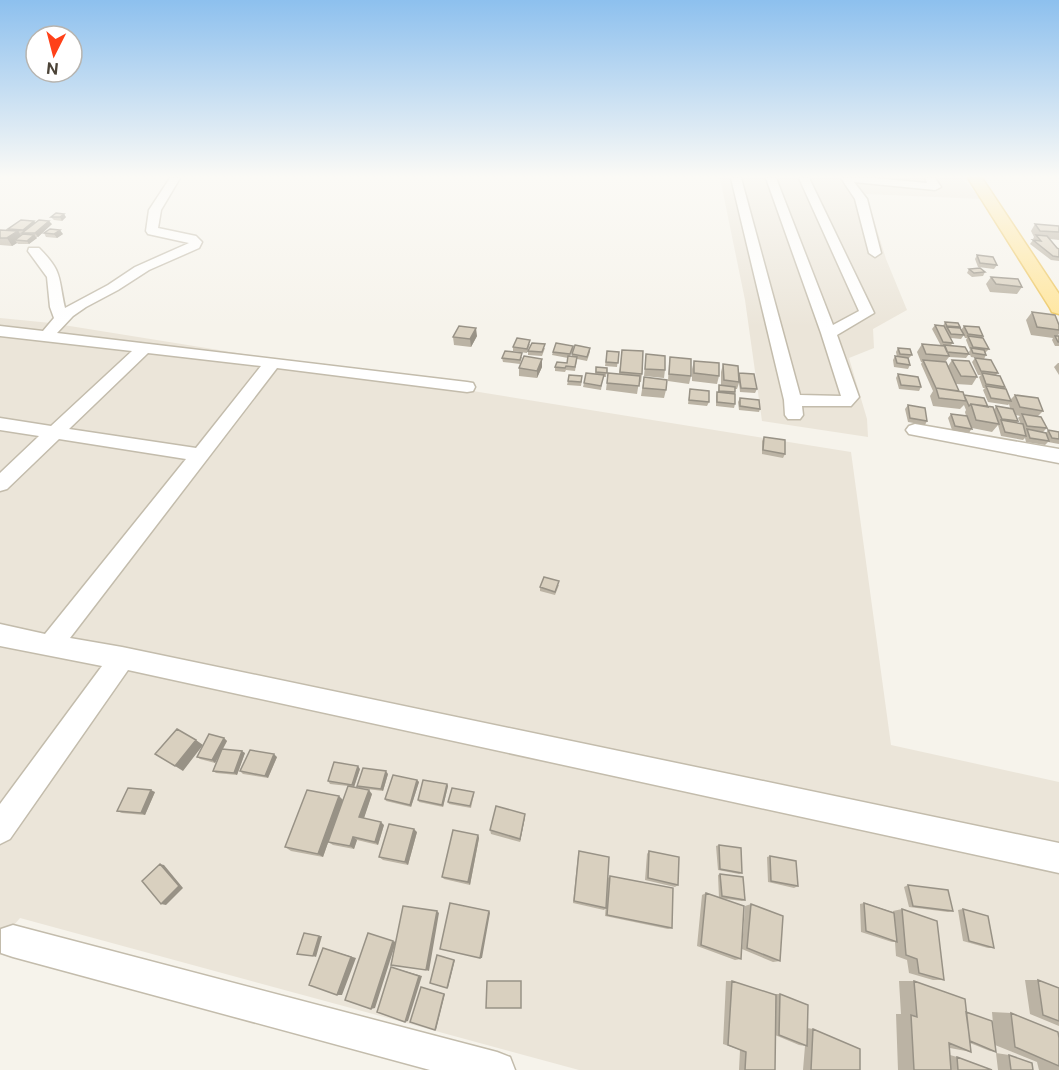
<svg xmlns="http://www.w3.org/2000/svg" width="1059" height="1070" viewBox="0 0 1059 1070" font-family="'Public Sans',sans-serif">
<style>
.residential{fill:#ebe5d9}
.lines{fill:none;stroke-linecap:round;stroke-linejoin:round}
.minor-casing{stroke:#c3bcac;stroke-width:3}
.major-casing{stroke:#edc762;stroke-width:3}
.minor{fill:#fff;fill-rule:evenodd}
.major{fill:#ffe59b;fill-rule:evenodd}
.wall{fill:#bbb3a4;fill-rule:evenodd}
.shaded-wall{fill:#989286}
.building{fill:#d9d0bf;stroke:#989286;stroke-width:1.5}
</style>
<rect width="100%" height="100%" fill="#f6f3eb"/>
<!-- residential -->
<path class="residential" d="M720,178H962L981,199L866,194L886,259L907,310L873,329L874,348L849,358L867,419L868,437L762,421L745,300Z
M0,318L51,323L851,452L891,745L1059,782V1070H579L20,918L3,938L0,937Z"/>
<g class="lines">
<!-- minor casing -->
<g class="minor-casing">
<path id="minor" d="M170,178H180L161,210L158,228L196,236L202,242L199,248L149,270L118,290L86,307L73,316L57,333L467,382L473,383L475,387L473,391L467,392L277,368L70,638L122,647L1059,843V873L128,670L10,839L0,844V804L102,666L0,646V624L45,634L186,459L59,439L7,489L0,491V473L39,436L0,430V418L51,426L132,351L0,336V326L43,331L54,318L50,307L47,277L28,251L29,248H39C63,272 58,277 65,308L108,285L135,267L189,243L148,234L146,231L149,210ZM148,353L261,366L196,448L69,429Z
M731,178H741L800,395L841,396L821,333L766,178H776L833,325L859,311L799,178H809L874,313L837,335L859,397L851,406H802L803,415L800,419H788L785,415L784,400Z
M841,178H875L927,183L925,178H935L941,187L935,190L854,182L867,199L881,253L875,257L869,253L855,199Z
M915,424L1059,449V463L909,434L906,430L909,426Z
M13,925L497,1052L510,1057L515,1070H430L13,957L1,953V929Z"/>
</g>
<!-- major casing -->
<g class="major-casing">
<path id="major" d="M968,178H982L1059,294V314L1052,312L1050,308Z"/>
</g>
<!-- minor -->
<use href="#minor" class="minor"/>
<!-- major -->
<use href="#major" class="major"/>
</g>
<!-- wall -->
<path class="wall" d="M51,217H66L62,221L54,220Z
M34,221L35,223L52,224L38,237H36L37,238L29,244H18L17,243L12,246L0,245V230H8V229Z
M1035,224L1059,226V240L1050,239L1057,248L1059,249V261L1051,260L1030,244L1033,240H1035L1033,239L1034,237L1031,231Z
M44,233L63,234L57,238L46,237Z
M977,255L997,265L994,269L978,267L975,259Z
M969,269L985,272L983,276L972,277L967,273Z
M991,277L1022,287L1017,294L990,292L986,284Z
M1032,312L1059,325V334L1057,336H1059V346H1055L1052,340L1053,338L1031,335L1026,320Z
M945,322L960,327L959,328L964,335L961,339L951,338L953,343L951,345L969,354L966,358L949,357L945,362L948,366L952,360L977,377L972,385L956,384L959,391L964,395L994,410L996,406L1010,408L1009,404L1008,405L988,402L983,390L985,388H983L979,377L981,375H978L972,362L975,358L998,373L996,375L1005,387L1003,389L1010,400L1015,395L1043,411L1038,416L1047,428L1043,432L1046,433L1048,430L1059,432V444L1048,442L1045,445L1026,442L1025,438L1023,440L1001,436L998,425L992,432L972,428L969,433L952,430L948,418L951,414L966,416L965,412L966,410L964,405L960,409L933,406L930,396L933,391L921,364L922,362H921L917,352L922,344L941,346L932,329L935,325L943,326ZM1016,415L1020,416L1018,418L1021,424L1017,423L1018,421Z
M964,326L983,336L982,338L989,349L985,353L986,355L984,359L971,357L969,352L970,350L966,340L967,338H965L961,330Z
M477,336L471,347L454,345L453,337Z
M530,344L527,353L513,351V347Z
M573,346V350L570,356L572,357V354L590,348V352L587,361L577,359L575,371L566,370L565,372L555,371V367L567,363L568,358L552,355L553,352Z
M545,348L542,356L528,355V351Z
M898,348L912,355L908,359L910,365L908,369L894,367L893,360L895,356L897,357L896,352Z
M622,350L642,374L641,382H639L637,394L606,390L608,373L619,374Z
M607,351L619,352L617,367L605,366Z
M646,354L665,370L664,378L644,376Z
M522,357L520,364L503,362L502,358Z
M670,357L691,376L689,384L668,381L669,364Z
M542,359V367L537,378L519,376V368Z
M694,361L719,376L717,384L692,381V369Z
M1058,363H1059V375L1054,367Z
M723,364L739,374L757,389L755,393L740,392L739,383L737,389H735V404L734,408L716,406V396L717,392H718L719,385H721V372Z
M596,367L607,368L606,377H603L601,390L583,387L584,383L595,374Z
M898,374L921,387L919,391L899,389L896,378Z
M644,377L666,390L664,398L641,396Z
M582,380L581,386L567,385L568,381Z
M690,389L709,402L707,406L688,404Z
M740,398L760,409L759,412L739,410L738,402Z
M908,405L927,421L925,425L908,422L905,409Z
M764,437L785,454L783,458L762,454V441Z
M559,585L555,595L540,591V587Z
M224,738L227,741L223,749L245,753L237,775L216,773L213,771L218,756L215,763L200,759L197,757Z
M277,757L268,778L243,774L240,771Z
M360,769L354,787L372,794L364,818L384,825L378,845L357,840L354,849L333,845L328,842L348,786L330,784L328,781Z
M388,774L383,791L359,788L357,786Z
M417,780L419,782L411,807L386,801L385,799Z
M447,784L448,786L443,807L419,802L418,800Z
M155,792L145,815L122,813L117,811Z
M474,792V794L471,808L449,804L448,802Z
M343,800L323,857L291,851L285,847Z
M525,814V817L520,842L491,834L490,830Z
M417,832L408,865L383,860L379,857Z
M478,835L479,838L470,885L444,879L442,877Z
M719,845L742,873L739,874L718,870L716,846Z
M579,851L606,908L604,910L573,903L578,855Z
M649,851L678,885L675,887L645,880L647,854Z
M770,856L798,886L794,888L768,882L767,857Z
M720,874L745,900L742,901L719,898L718,875Z
M610,876L672,928L668,929L605,916L608,878Z
M908,885L953,911L948,912L909,907L904,887Z
M706,893L741,959L735,960L697,946L702,895Z
M864,903L893,912V911L902,909L944,980H933L909,973L907,960L896,956L895,942H892L861,932L860,904Z
M751,904L780,961L773,962L742,949L745,906Z
M963,909L994,948H988L963,941L958,910Z
M1025,980H1038L1059,988V1026L1030,1014Z
M726,981H732L774,995V994H780L807,1028L813,1029L860,1070H803L805,1046L799,1045L775,1035V1070H739L740,1050L723,1044Z
M899,981H914L966,1012L994,1035L992,1012L1011,1013L1059,1038V1070H1039L1037,1062L995,1045L996,1052L990,1051L970,1043L971,1052L950,1048V1055L957,1057L992,1070H898L896,1014H901Z
M996,1053L1009,1055L1033,1070H998Z"/>
<!-- shaded-wall -->
<path class="shaded-wall" d="M64,214L66,217L62,221L60,217Z
M34,221L36,224L25,233L23,230Z
M49,221L52,224L38,237L35,233Z
M60,230L63,234L57,238L54,234Z
M18,231L23,238L15,240L17,243L12,246L7,238Z
M34,235L37,238L29,244L27,241Z
M476,328L477,336L471,347L470,339Z
M542,359V367L537,378V371Z
M224,738L227,741L215,763L212,760Z
M196,740L203,745L183,771L175,766Z
M242,751L245,753L237,775L234,773Z
M274,754L277,757L268,778L265,776Z
M358,766L360,769L354,787L352,785Z
M386,771L388,774L383,791L381,789Z
M417,780L419,782L411,807L410,805Z
M447,784L448,786L443,807L442,805Z
M151,790L155,792L145,815L141,813Z
M369,790L372,794L363,821L359,817Z
M339,796L343,800L323,857L318,854Z
M525,814V817L520,842V839Z
M381,822L384,825L378,845L375,842Z
M414,829L417,832L408,865L405,862Z
M478,835L479,838L470,885L468,882Z
M353,837L357,840L354,849L350,846Z
M160,864L164,865L183,888L166,905L161,904Z
M437,911L439,913L429,971L426,970Z
M489,911L490,913L482,958H480Z
M319,936H322L316,957L313,956Z
M393,941L396,942L375,1008L371,1009Z
M323,948L356,958L342,995H337Z
M454,960H455L448,988H447Z
M391,967L422,976L408,1021L405,1022Z
M421,987L445,994L436,1030H435Z"/>
<!-- building -->
<path class="building" d="M56,213L64,214L60,217H51Z
M21,220L34,221L23,230L8,229Z
M39,220L49,221L35,233H22Z
M1035,224L1059,226V232L1040,231Z
M50,229L60,230L54,234L44,233Z
M0,230L18,231L7,238H0Z
M23,234L34,235L27,241L15,240Z
M1036,235L1047,236L1057,248L1059,249V257L1053,256L1033,240L1041,241Z
M977,255L993,257L997,265L980,263Z
M980,268L985,272L974,273L969,269Z
M991,277L1018,279L1022,287L996,284Z
M1032,312L1055,315L1059,325V330L1037,327Z
M945,322L958,323L960,327L947,326Z
M935,325L944,326L953,343L943,342Z
M459,326L476,328L470,339L453,337Z
M964,326L979,327L983,336L968,334Z
M947,327L960,328L964,335L951,334Z
M968,336L983,338L989,349L973,347Z
M1055,336H1059V342H1058Z
M517,338L530,340L527,349L513,347Z
M532,343L545,344L542,352L528,351Z
M556,343L573,346L570,354L553,352Z
M922,344L945,346L949,356L926,354Z
M575,345L590,348L587,357L572,354Z
M944,345L965,347L969,354L947,352Z
M898,348L910,349L912,355L900,354Z
M971,348L984,350L986,355L973,353Z
M622,350L643,351L642,374L620,372Z
M505,351L522,353L520,360L502,358Z
M607,351L619,352L618,363L606,362Z
M646,354L665,356V370L645,369Z
M524,356L542,359L537,371L519,368Z
M568,356L577,357L575,367L566,366L565,368L555,367L557,362L567,363Z
M895,356L908,358L910,365L897,363Z
M670,357L691,359V376L669,374Z
M975,358L991,360L998,373L981,371Z
M923,360L946,362L959,391L936,388Z
M952,360L969,361L977,377L961,376Z
M694,361L719,363V376L694,373Z
M723,364L738,366L739,382L724,380Z
M596,367L607,368V373L596,372Z
M586,373L604,375L601,386L584,383Z
M608,373L640,376L639,386L607,383Z
M739,373L754,374L757,389L741,388Z
M982,373L1000,376L1005,387L986,384Z
M898,374L918,377L921,387L901,385Z
M569,375L582,376L581,382L568,381Z
M644,377L667,380L666,390L643,388Z
M719,385L735,387V392L719,391Z
M986,386L1006,389L1011,401L991,398Z
M936,388L963,392L966,401L939,398Z
M690,389L709,391V402L689,400Z
M717,392L735,394V404L717,402Z
M964,395L984,398L988,407L971,404L969,406Z
M1015,395L1038,398L1043,411L1020,407Z
M740,398L759,400L760,409L740,406Z
M971,404L993,407L999,424L976,420Z
M908,405L925,408L927,421L910,418Z
M996,406L1013,409L1018,421L1002,419Z
M951,414L967,416L972,429L955,426Z
M1022,414L1041,417L1047,428L1027,426Z
M1001,420L1023,424L1026,436L1005,432Z
M1027,429L1046,433L1049,441L1030,438Z
M1048,430L1059,432V439L1052,438Z
M764,437L785,440V454L763,450Z
M544,577L559,581L555,592L540,587Z
M177,729L196,740L175,766L155,754Z
M209,734L224,738L212,760L197,757Z
M222,749L242,751L234,773L213,771Z
M250,750L274,754L265,776L240,771Z
M334,762L358,766L352,785L328,781Z
M363,768L386,771L381,789L357,786Z
M393,775L417,780L410,805L385,799Z
M423,780L447,784L442,805L418,800Z
M348,786L369,790L359,817L381,822L375,842L353,837L350,846L328,842Z
M128,788L151,790L141,813L117,811Z
M452,788L474,792L470,806L448,802Z
M307,790L339,796L318,854L285,847Z
M496,806L525,814L520,839L490,830Z
M389,824L414,829L405,862L379,857Z
M453,830L478,835L468,882L442,877Z
M719,845L741,848L742,873L720,869Z
M579,851L609,857L606,908L574,901Z
M649,851L679,857L678,885L648,878Z
M770,856L796,861L798,886L771,881Z
M160,864L179,886L161,904L142,881Z
M720,874L743,877L745,900L722,896Z
M610,876L673,888L672,928L607,915Z
M908,885L948,890L953,911L913,906Z
M706,893L744,906L741,959L701,945Z
M450,903L489,911L480,958L440,949Z
M864,903L894,913L897,942L866,931Z
M751,904L783,916L780,961L747,948Z
M403,906L437,911L426,970L391,965Z
M902,909L937,921L944,980L919,973L917,959L906,955Z
M963,909L988,916L994,948L969,941Z
M304,933L319,936L313,956L297,954Z
M368,933L393,941L371,1009L345,1000Z
M323,948L351,957L337,995L309,985Z
M437,955L454,960L447,988L430,983Z
M391,967L419,976L405,1022L377,1012Z
M1038,980L1059,988V1021L1043,1015Z
M487,981H521V1008H486Z
M732,981L776,995L775,1070H745L746,1052L728,1045Z
M914,981L965,999L971,1052L949,1043L951,1070H914L911,1015L917,1017Z
M421,987L444,994L435,1030L410,1022Z
M780,994L808,1005L807,1046L779,1035Z
M966,1012L992,1021L996,1052L970,1041Z
M1011,1013L1058,1032L1059,1038V1066L1015,1047Z
M813,1029L860,1049V1070H811Z
M1009,1055L1032,1063L1033,1070H1011Z
M957,1057L992,1070H958Z"/>
<!-- sky -->
<linearGradient id="sky" x2="0" y2="1"><stop stop-color="#8dc0ee"/><stop offset="0.54" stop-color="#fbfaf6"/><stop offset="1" stop-color="#fbfaf6" stop-opacity="0"/></linearGradient>
<rect width="1059" height="327" fill="url(#sky)"/>
<!-- north arrow -->
<g transform="translate(54 54) rotate(186)"><circle r="28" fill="#ffffff" stroke="#b7b4af" stroke-width="1.5"/>
<path d="M0-4.5L10 22L0 15L-10 22Z" fill="#ff4119"/>
<text y="-9" font-size="16" font-weight="bold" text-anchor="middle" fill="#4c4438">N</text>
</g>
</svg>
